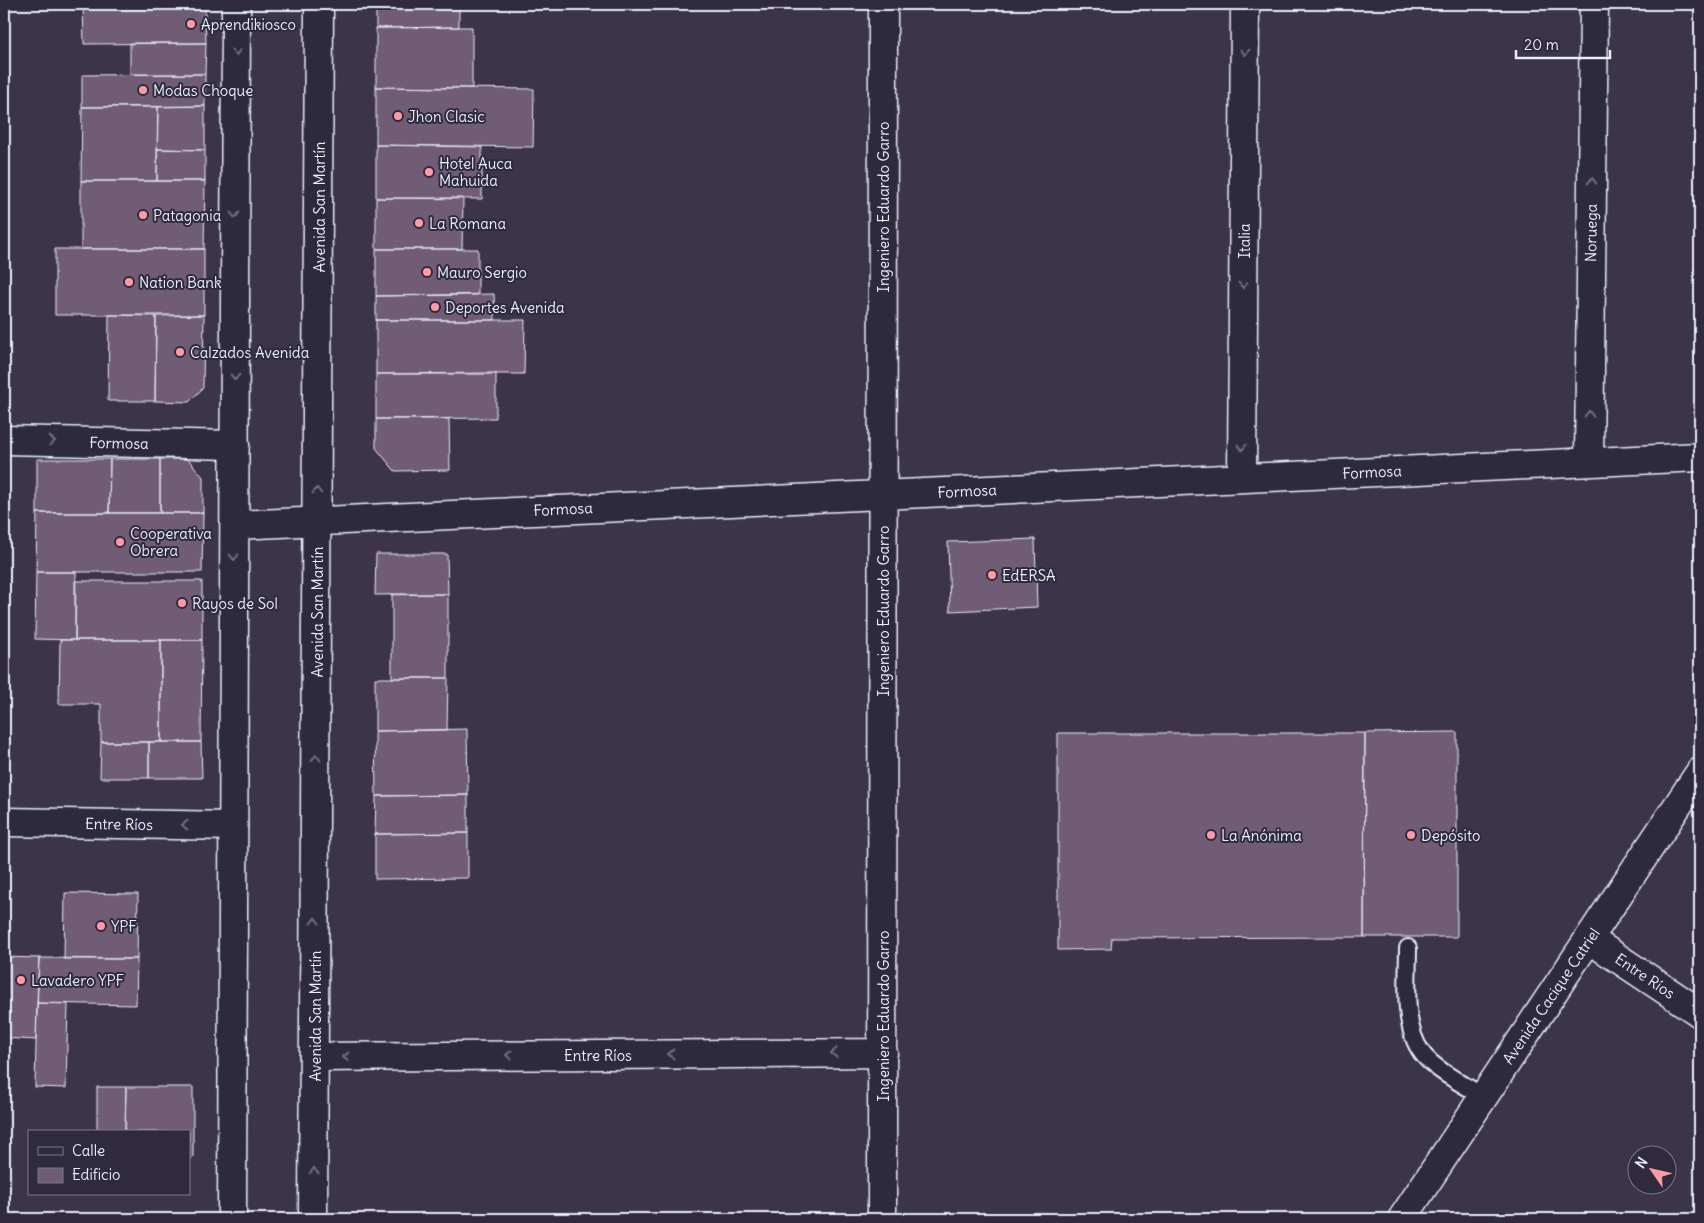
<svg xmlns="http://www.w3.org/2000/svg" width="1704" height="1223" viewBox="0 0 1704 1223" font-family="Delius,sans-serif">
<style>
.building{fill:#6f5b74;stroke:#e8f1f8}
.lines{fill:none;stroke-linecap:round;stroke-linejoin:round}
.lane-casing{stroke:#e8f1f8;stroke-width:20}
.street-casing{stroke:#e8f1f8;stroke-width:31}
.secondary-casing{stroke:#e8f1f8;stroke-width:31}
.lane{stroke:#2f2a3d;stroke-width:16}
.street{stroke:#2f2a3d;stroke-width:28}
.secondary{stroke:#2f2a3d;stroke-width:28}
.oneway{stroke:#70707e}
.poi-dot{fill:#ff9aa2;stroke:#2f2a3d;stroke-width:2}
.labels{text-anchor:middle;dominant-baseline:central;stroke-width:4;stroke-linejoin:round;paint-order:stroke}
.poi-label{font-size:15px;fill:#e8f1f8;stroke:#2f2a3d;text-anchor:start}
.street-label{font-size:15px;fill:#e8f1f8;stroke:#2f2a3d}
</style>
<rect width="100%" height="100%" fill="#3c3448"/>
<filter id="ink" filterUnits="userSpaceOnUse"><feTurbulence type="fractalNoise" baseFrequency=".02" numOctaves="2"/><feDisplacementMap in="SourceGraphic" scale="10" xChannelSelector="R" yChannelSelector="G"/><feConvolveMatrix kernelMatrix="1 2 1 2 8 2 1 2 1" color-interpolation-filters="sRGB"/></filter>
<g filter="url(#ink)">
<!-- building -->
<path class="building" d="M83,4H191V7H205L206,43L84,44Z
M376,4H459V27L376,28Z
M459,27H472V88L376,87V28Z
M130,43H206L205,74H130Z
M205,74V106L82,107V75Z
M376,87L534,89L533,147L376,145Z
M205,106V150L157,149L158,107Z
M82,107H158L157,181H81Z
M376,145L482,147V199L376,198Z
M157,149L205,150V181H157Z
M81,181H205L204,249H81Z
M376,198H463L462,249H376Z
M55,249H204V315H55Z
M376,249H478V295L376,296Z
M494,294L495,320H376V296Z
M109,315L156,316L155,401H108Z
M204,315L203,388L189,402L155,401L156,316Z
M376,320H525L524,374H376Z
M496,373V418L376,419V374Z
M376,419H449L450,470L395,471L376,448Z
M37,459H110L109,513H37Z
M110,459H160V513H109Z
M160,459H188L203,477V513H160Z
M37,513H203L202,572H36Z
M1035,539L1037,607L950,611L948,542Z
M376,554H447L448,594L375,595Z
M36,572H76L75,640L35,639Z
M75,581H202V640H75Z
M392,594H448V678H392Z
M60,640H161V742H101V704H59Z
M161,640H202L201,742H161Z
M375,678H448L447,730L375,731Z
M467,729L468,795L376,796L375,731Z
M1457,732V937H1364L1365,733Z
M1058,733H1365L1364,937L1112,938L1111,949L1058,950Z
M101,742H149V778H100Z
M149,742H201L202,778H149Z
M468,795V833L375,834L376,796Z
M468,833V878L375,879V834Z
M65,893L138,894L137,959H64Z
M4,957L39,958L36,1040L4,1038Z
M39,958L137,959L136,1005L37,1003Z
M37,1003L68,1004L66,1088L35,1087Z
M97,1087H126L125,1132H97Z
M126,1087H193V1157L189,1160V1132H125Z"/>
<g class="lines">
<!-- lane casing -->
<g class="lane-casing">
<path id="lane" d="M1408,948C1408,980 1402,1026 1422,1053C1433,1069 1466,1086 1484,1097"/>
</g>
<!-- street casing -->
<g class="street-casing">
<path id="street" d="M4,440L235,445
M1589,462L1594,4
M1242,478L1245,4
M235,525L1700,457
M4,822L233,826
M1589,939L1700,1013
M314,1057L883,1053
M882,1219L883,4"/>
</g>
<!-- secondary casing -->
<g class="secondary-casing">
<path id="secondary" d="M232,1219L236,4
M313,1219L319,4
M1402,1219L1700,772"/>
</g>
<!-- lane -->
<use href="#lane" class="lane"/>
<!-- street -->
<use href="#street" class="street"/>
<!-- secondary -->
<use href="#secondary" class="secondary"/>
</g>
<!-- one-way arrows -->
<defs><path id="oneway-chevron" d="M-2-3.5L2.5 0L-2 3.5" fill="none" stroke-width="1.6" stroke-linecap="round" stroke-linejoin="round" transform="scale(1.25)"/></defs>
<g class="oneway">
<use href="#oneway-chevron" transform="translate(236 52) rotate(90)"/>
<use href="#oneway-chevron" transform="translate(1245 52) rotate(90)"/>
<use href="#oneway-chevron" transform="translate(1592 181) rotate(-89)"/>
<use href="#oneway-chevron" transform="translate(235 215) rotate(90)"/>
<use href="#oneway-chevron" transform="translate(1243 285) rotate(90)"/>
<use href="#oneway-chevron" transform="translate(235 377) rotate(90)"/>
<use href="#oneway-chevron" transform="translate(1589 414) rotate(-89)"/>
<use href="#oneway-chevron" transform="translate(52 441) rotate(1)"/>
<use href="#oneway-chevron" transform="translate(1242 447) rotate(90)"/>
<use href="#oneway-chevron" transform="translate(317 491) rotate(-90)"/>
<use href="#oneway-chevron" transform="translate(234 557) rotate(90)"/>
<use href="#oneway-chevron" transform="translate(316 758) rotate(-90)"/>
<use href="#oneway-chevron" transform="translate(185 825) rotate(-179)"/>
<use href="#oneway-chevron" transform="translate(315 921) rotate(-90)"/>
<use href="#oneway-chevron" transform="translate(834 1053) rotate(180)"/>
<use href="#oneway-chevron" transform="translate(671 1054) rotate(180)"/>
<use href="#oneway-chevron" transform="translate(509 1055) rotate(180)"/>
<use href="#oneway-chevron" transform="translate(346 1057) rotate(180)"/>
<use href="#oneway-chevron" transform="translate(314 1171) rotate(-90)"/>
</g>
</g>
<!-- markers -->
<g class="poi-dot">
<circle cx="191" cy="24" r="5"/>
<circle cx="143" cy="90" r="5"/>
<circle cx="398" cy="116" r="5"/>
<circle cx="429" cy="172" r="5"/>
<circle cx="143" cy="215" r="5"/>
<circle cx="419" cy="223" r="5"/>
<circle cx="427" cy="272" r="5"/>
<circle cx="129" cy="282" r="5"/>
<circle cx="435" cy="307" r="5"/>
<circle cx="180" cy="352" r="5"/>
<circle cx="120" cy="542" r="5"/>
<circle cx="992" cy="575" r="5"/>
<circle cx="182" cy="603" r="5"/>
<circle cx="1211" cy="835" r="5"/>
<circle cx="1411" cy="835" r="5"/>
<circle cx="101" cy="926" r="5"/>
<circle cx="21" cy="980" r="5"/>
</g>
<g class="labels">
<!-- poi labels -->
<g class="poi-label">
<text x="201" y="24">Aprendikiosco</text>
<text x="153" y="90">Modas Choque</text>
<text x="408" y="116">Jhon Clasic</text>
<text x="439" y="163">Hotel Auca<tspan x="439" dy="17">Mahuida</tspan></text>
<text x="153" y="215">Patagonia</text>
<text x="429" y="223">La Romana</text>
<text x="437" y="272">Mauro Sergio</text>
<text x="139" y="282">Nation Bank</text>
<text x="445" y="307">Deportes Avenida</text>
<text x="190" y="352">Calzados Avenida</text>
<text x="130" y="533">Cooperativa<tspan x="130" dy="17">Obrera</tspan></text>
<text x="1002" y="575">EdERSA</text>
<text x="192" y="603">Rayos de Sol</text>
<text x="1221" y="835">La Anónima</text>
<text x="1421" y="835">Depósito</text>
<text x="111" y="926">YPF</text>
<text x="31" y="980">Lavadero YPF</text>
</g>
<!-- street labels -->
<g class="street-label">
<text transform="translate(319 207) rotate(-90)">Avenida San Martín</text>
<text transform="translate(883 207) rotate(-90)">Ingeniero Eduardo Garro</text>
<text transform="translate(1591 233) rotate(-89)">Noruega</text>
<text transform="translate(1244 241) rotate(-90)">Italia</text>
<text transform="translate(119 443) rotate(1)">Formosa</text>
<text transform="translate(1372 472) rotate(-3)">Formosa</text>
<text transform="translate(967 491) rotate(-3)">Formosa</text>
<text transform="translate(563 509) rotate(-3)">Formosa</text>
<text transform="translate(883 611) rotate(-90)">Ingeniero Eduardo Garro</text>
<text transform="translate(317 612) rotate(-90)">Avenida San Martín</text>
<text transform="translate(119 824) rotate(1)">Entre Ríos</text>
<text transform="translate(1645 976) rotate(34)">Entre Ríos</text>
<text transform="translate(1551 996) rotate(-56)">Avenida Cacique Catriel</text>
<text transform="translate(315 1016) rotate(-90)">Avenida San Martín</text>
<text transform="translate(883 1016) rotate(-90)">Ingeniero Eduardo Garro</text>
<text x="598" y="1055">Entre Ríos</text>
</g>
</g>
<!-- margin -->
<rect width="1704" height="1223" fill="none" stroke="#2f2a3d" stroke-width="20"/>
<rect x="10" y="10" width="1684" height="1203" fill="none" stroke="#e8f1f8" stroke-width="2" filter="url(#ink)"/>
<!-- legend -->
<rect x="28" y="1130" width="162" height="65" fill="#2f2a3d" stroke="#797a88"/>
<rect x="38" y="1147" width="25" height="8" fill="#2f2a3d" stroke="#797a88"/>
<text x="72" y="1156" font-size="15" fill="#e8f1f8">Calle</text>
<rect x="38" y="1168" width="25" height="15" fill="#6f5b74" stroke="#797a88"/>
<text x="72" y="1180" font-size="15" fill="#e8f1f8">Edificio</text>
<!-- north arrow -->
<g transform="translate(1652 1170) rotate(304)"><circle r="24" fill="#2f2a3d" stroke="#797a88"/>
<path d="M0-4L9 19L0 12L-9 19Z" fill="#ff9aa2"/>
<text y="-8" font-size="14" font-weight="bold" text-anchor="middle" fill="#e8f1f8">N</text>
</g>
<!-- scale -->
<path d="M1516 50v8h94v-8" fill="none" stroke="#e8f1f8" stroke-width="2.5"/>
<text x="1524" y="50" font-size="15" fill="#e8f1f8" stroke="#2f2a3d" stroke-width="4" paint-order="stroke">20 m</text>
</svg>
